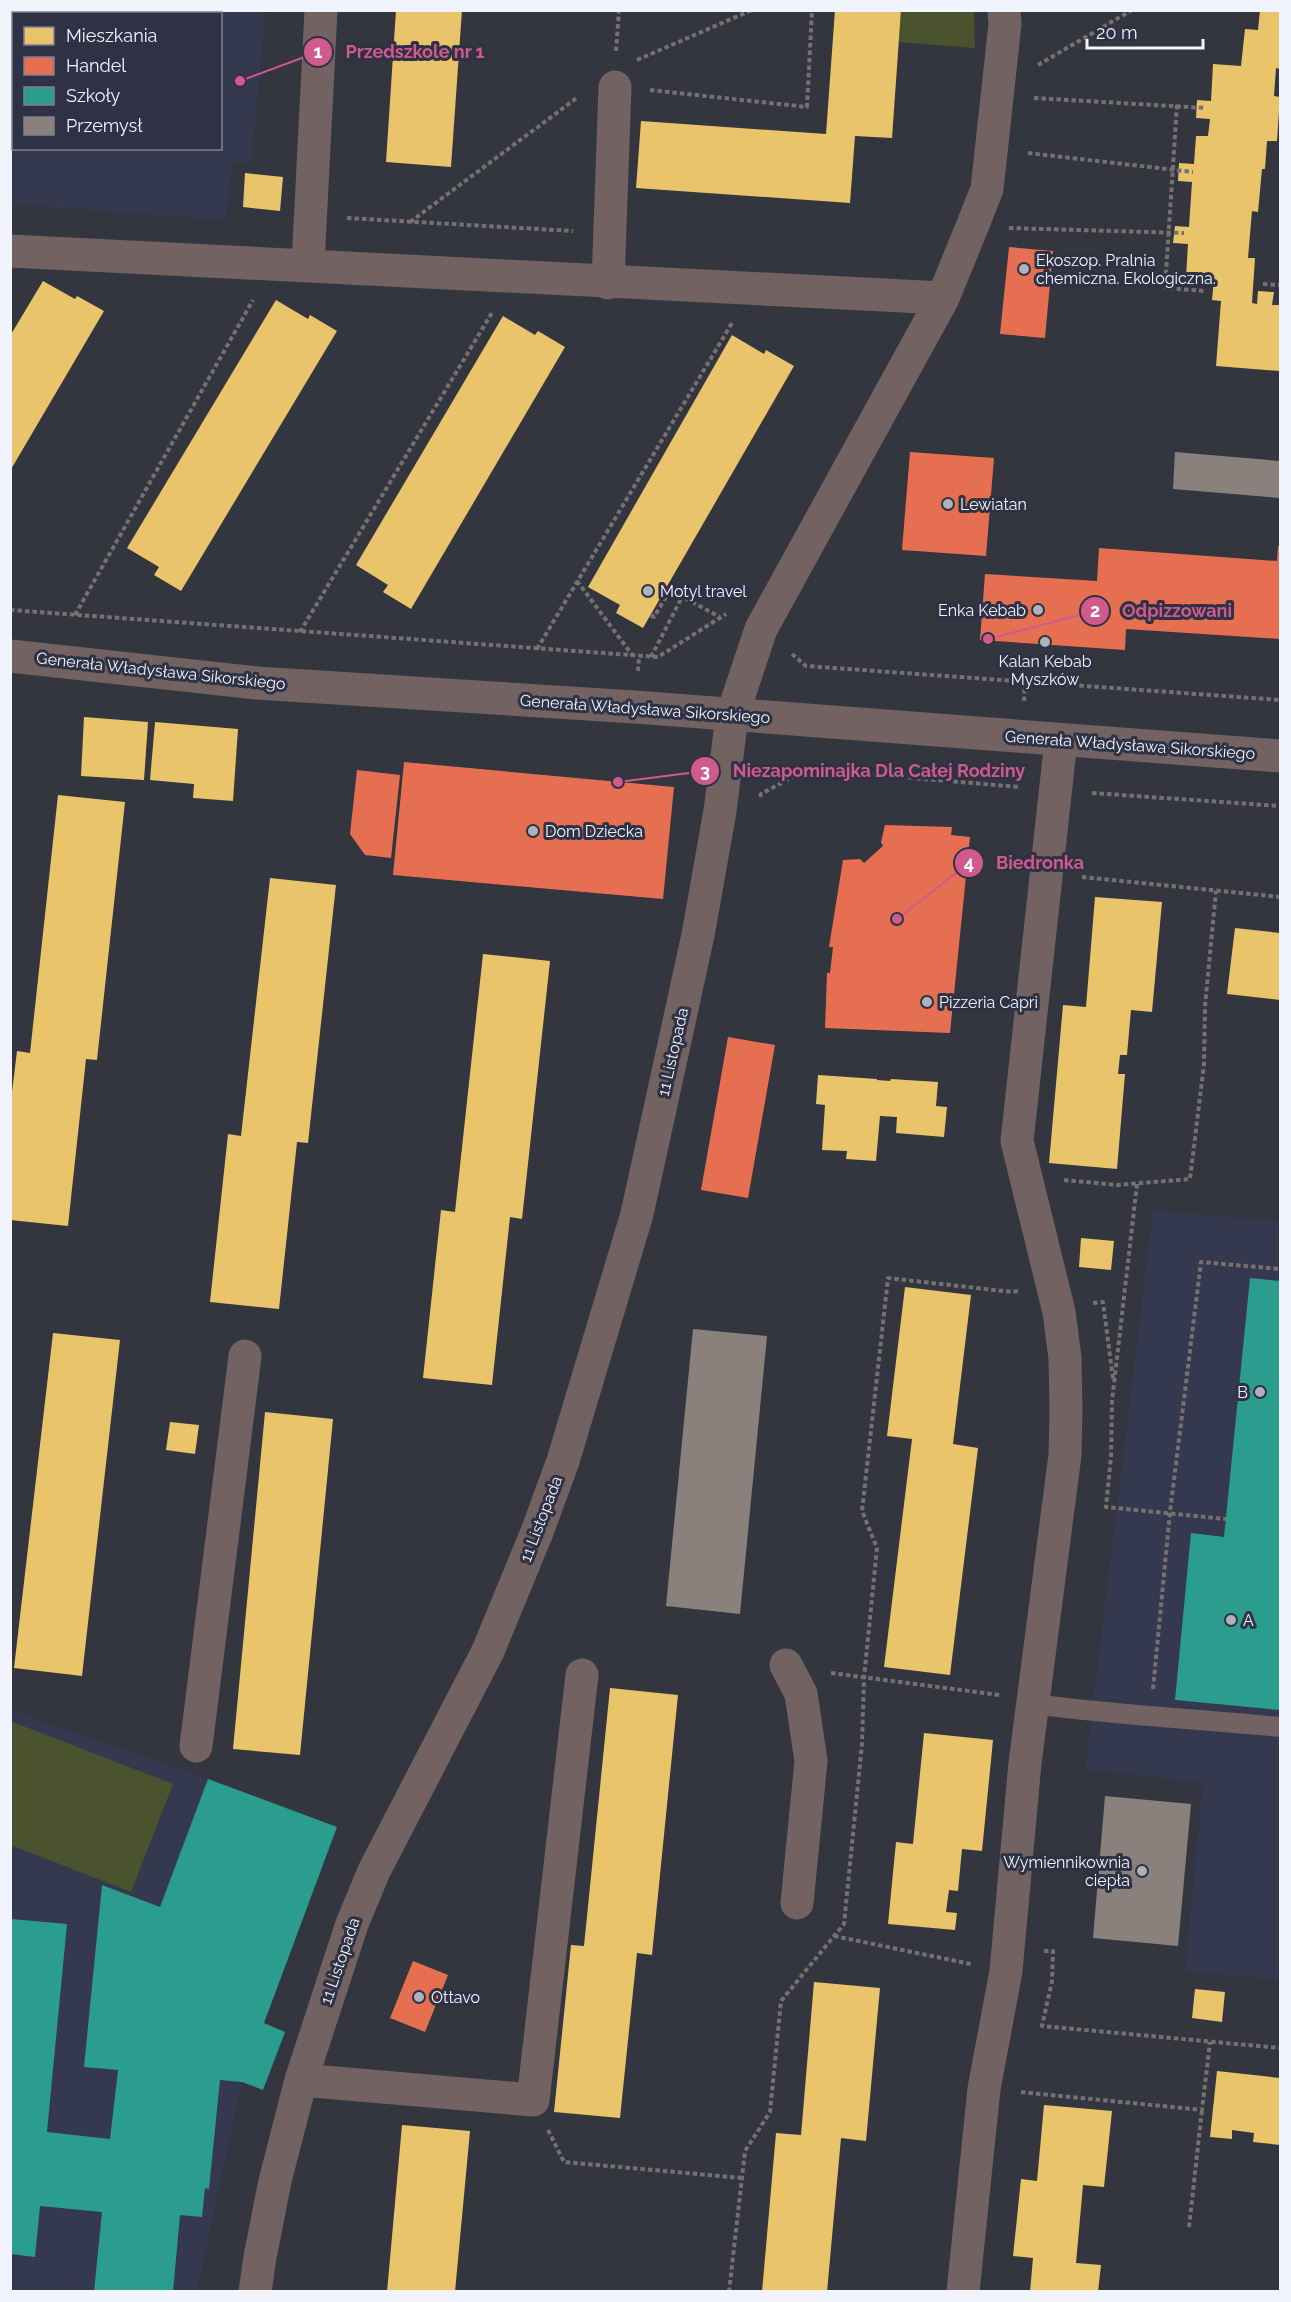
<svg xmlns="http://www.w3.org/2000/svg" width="1291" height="2302" viewBox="0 0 1291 2302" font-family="Raleway,sans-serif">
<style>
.built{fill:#34394f;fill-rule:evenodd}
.green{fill:#4b532e}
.homes{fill:#e9c46a}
.shops{fill:#e76f51}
.schools{fill:#2a9d8f}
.industry{fill:#8a817c}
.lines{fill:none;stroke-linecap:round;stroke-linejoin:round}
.path{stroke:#786f70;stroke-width:4;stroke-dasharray:4.5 3;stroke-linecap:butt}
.service{stroke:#726261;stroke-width:20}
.minor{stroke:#726261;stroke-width:33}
.poi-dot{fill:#aeb2ba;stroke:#2e3244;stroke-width:2}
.labels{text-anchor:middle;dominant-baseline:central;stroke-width:6;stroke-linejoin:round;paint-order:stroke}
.poi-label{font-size:16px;fill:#f1f4fd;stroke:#2e3244;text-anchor:start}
.street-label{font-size:16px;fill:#f1f4fd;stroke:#2e3244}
.leader{fill:none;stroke:#d05a8c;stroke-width:2}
.callout-dot{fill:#d05a8c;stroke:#2e3244;stroke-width:2}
.mark-label{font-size:18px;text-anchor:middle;font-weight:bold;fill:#fff}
.callout-label{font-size:18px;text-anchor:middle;font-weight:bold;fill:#d05a8c;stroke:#2e3244;stroke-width:6;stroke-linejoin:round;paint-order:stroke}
</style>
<rect width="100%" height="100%" fill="#33363f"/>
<!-- built -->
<path class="built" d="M10,11H266L251,164L232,162L226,220L11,204ZM14,14H220V148H14Z
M1153,1211L1280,1221V1980L1185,1971L1203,1783L1085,1769Z
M11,1710L208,1779L337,1827L242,2082L197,2291L11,2292Z"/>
<!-- green -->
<path class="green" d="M901,11H974L975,48L899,42Z
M10,1721L173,1784L131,1892L11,1845Z"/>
<!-- homes -->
<path class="homes" d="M396,10H462L451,167L386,162Z
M835,10H901L892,138L855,136L850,203L636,188L641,121L826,134Z
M1260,10H1280V69L1276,68L1274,96L1280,97L1277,141H1267L1265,169H1262L1258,212L1252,211L1248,258H1255L1252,303L1257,304L1258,291L1274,292L1272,305H1280V371L1216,366L1221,301L1212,300L1214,279L1186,277L1188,244L1173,243L1175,226L1189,227L1192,182L1178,181L1179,163L1194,164L1196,136H1208L1210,119L1196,118L1197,100L1211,101L1213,64L1241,66L1245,29L1258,30Z
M245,173L283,177L280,211L243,207Z
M43,281L75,299L77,296L104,311L10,471V336Z
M276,300L308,319L310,315L337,331L181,591L154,575L159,567L127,548Z
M503,316L535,335L538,331L565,347L411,609L383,592L388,585L356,565Z
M732,335L764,354L766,350L794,366L643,628L616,613L620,605L588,587Z
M84,717L148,722L144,780L81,776Z
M155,722L238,729L233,801L193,798L194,784L150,780Z
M58,795L125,802L97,1060L86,1059L68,1226L10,1220V1108L17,1051L30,1053Z
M270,878L336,885L308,1143L297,1142L279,1309L210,1302L228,1134L241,1136Z
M1095,897L1162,902L1152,1012L1131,1010L1127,1055H1120L1118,1074H1125L1117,1169L1049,1163L1063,1005L1086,1007Z
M1235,928L1280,933V1000L1227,994Z
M483,954L550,961L522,1219L510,1217L492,1385L423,1378L441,1210L455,1212Z
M818,1075L877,1079V1080L890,1081L891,1079L938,1082L936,1106L947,1107L944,1137L896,1133L897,1117L880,1116L876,1161L846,1159L847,1151L822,1150L825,1105L816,1104Z
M1081,1238L1114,1241L1111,1270L1079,1267Z
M905,1287L971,1295L953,1444L978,1448L950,1675L884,1667L912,1439L887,1436Z
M53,1333L120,1340L82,1676L14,1668Z
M265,1412L333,1419L300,1755L233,1749Z
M170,1422L199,1425L195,1454L166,1450Z
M610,1688L678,1695L652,1955L637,1953L620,2118L554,2112L571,1945L584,1946Z
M924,1733L993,1740L982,1851L962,1849L958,1891L949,1890L946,1912L957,1913L955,1930L888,1924L896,1842L913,1844Z
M814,1982L880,1988L866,2141L841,2138L827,2292H762L776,2133L801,2135Z
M1195,1989L1225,1992L1222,2022L1192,2018Z
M1217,2071L1280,2078V2145L1253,2142L1254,2133L1232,2130V2139L1210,2137Z
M1044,2105L1112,2111L1104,2187L1083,2185L1076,2263L1101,2265L1098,2292H1030L1033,2258L1013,2256L1021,2179L1037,2181Z
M402,2125L470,2131L455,2292H387Z"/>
<!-- shops -->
<path class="shops" d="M1009,247L1053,251L1045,338L1000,334Z
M910,452L994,458L986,556L902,550Z
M1278,546H1280V639L1126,629L1125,650L980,640L985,574L1097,581L1099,548L1277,561Z
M404,762L674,787L663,899L393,875Z
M357,770L400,775L391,858L365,855L350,834Z
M885,825L952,827L951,835L970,837L950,1033L825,1028L827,973H830L833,947H829L843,860L860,859L864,863L883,846L881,842Z
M728,1037L775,1045L748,1198L701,1190Z
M413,1961L448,1975L425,2032L390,2018Z"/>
<!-- schools -->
<path class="schools" d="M1250,1278L1280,1281L1279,1710L1175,1700L1191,1533L1224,1537Z
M208,1779L337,1827L264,2023L285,2032L263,2090L242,2082L220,2080L209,2189L205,2188L202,2217L180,2215L173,2292H94L102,2212L40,2206L35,2257L10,2254L11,1919L67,1924L47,2132L110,2139L118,2070L84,2067L102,1885L160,1907Z"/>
<!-- industry -->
<path class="industry" d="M1175,452L1280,461V498L1173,489Z
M693,1329L767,1336L740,1614L666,1606Z
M1105,1796L1191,1804L1178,1946L1093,1938Z"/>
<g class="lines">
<!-- path -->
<path class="path" d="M616,51L619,10
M637,60L752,10
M1038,65L1132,10
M650,90L807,107L812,10
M1034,98L1206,108
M1177,105L1165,288L1205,291
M1028,153L1193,172
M347,218L573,231
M410,222L578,97
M1009,228L1184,233
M1263,284L1280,285
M577,581L633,656
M10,610L658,657L726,614
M75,615L253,300
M651,615L654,617L670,590L720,617
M300,632L493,311
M537,649L732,323
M792,654L806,666L1280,700
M651,657L682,597
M638,671L639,656
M1024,701L1025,680
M1092,793L1280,806
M760,797L761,794L807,769L1019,787
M1082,877L1280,897
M1064,1180L1117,1185L1190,1179L1204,1064L1205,1006L1216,891
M1137,1184L1112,1401L1111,1457L1106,1507L1226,1519
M1093,1303L1103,1302L1113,1379
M831,1673L999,1695
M1153,1689L1170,1512L1201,1262L1280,1269
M834,1936L971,1964
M1044,1951H1053L1052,1981L1042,2026L1280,2048
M1021,2092L1202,2110L1210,2042
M548,2130L564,2162L742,2178
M1189,2227L1202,2110
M729,2292L745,2151L770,2112L781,2001L844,1924L862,1744L864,1678L877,1548L862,1511L888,1278L1012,1292L1018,1291"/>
<!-- service -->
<path class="service" d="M1033,1704C1115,1715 1198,1719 1280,1727"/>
<!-- minor -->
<path class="minor" d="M10,251L943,298
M308,265L321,10
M608,283L615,87
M10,656L257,683L635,707L1280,756
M786,1665L801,1694L811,1761L797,1903
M196,1746L245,1356
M301,2080L533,2100L582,1675
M255,2292L260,2257L275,2181L301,2080L352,1924L374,1871L488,1651L537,1532L563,1461L637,1214L698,935L720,811L732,716L761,629L943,298L972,227L987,189L1005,24L1004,10
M963,2292L984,2089L1006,1971L1025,1763L1065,1455L1066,1410L1065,1358L1059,1312L1017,1141L1061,740"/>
</g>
<!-- markers -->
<g class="poi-dot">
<circle cx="1024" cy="269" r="6"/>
<circle cx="948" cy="504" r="6"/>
<circle cx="648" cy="591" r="6"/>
<circle cx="1038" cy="610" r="6"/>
<circle cx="1045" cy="642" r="6"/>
<circle cx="533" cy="831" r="6"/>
<circle cx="927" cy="1002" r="6"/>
<circle cx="1260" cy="1392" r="6"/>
<circle cx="1231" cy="1620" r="6"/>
<circle cx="1142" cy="1871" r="6"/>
<circle cx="419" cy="1997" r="6"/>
</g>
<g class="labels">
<!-- poi labels -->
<g class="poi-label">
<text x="1036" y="260">Ekoszop. Pralnia<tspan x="1036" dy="18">chemiczna. Ekologiczna.</tspan></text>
<text x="960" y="504">Lewiatan</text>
<text x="660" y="591">Motyl travel</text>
<text x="1026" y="610" text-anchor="end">Enka Kebab</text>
<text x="1045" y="661" text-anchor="middle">Kalan Kebab<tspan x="1045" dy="18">Myszków</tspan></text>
<text x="545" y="831">Dom Dziecka</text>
<text x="939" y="1002">Pizzeria Capri</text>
<text x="1248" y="1392" text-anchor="end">B</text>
<text x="1243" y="1620">A</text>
<text x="1130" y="1862" text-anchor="end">Wymiennikownia<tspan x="1130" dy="18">ciepła</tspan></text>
<text x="431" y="1997">Ottavo</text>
</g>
<!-- street labels -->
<g class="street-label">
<text transform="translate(161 671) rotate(6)">Generała Władysława Sikorskiego</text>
<text transform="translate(645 709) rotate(4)">Generała Władysława Sikorskiego</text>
<text transform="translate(1130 745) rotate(4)">Generała Władysława Sikorskiego</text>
<text transform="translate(673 1052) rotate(-77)">11 Listopada</text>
<text transform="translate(541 1519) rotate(-69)">11 Listopada</text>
<text transform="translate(340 1961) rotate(-71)">11 Listopada</text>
</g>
</g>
<!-- callouts -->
<path class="leader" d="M240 81L318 52M988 639L1095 611M618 782L705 771M897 919L969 863"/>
<g class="callout-dot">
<circle cx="240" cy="81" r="6"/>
<circle cx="988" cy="639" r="6"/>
<circle cx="618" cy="782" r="6"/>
<circle cx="897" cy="919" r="6"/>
<circle cx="318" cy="52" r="15"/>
<circle cx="1095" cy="611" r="15"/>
<circle cx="705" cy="771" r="15"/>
<circle cx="969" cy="863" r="15"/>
</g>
<g class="mark-label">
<text x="318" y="58">1</text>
<text x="1095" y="617">2</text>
<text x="705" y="777">3</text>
<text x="969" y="869">4</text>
</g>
<g class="callout-label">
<text x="415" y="58">Przedszkole nr 1</text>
<text x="1177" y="617">Odpizzowani</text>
<text x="879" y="777">Niezapominajka Dla Całej Rodziny</text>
<text x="1040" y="869">Biedronka</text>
</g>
<!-- border -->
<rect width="1291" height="2302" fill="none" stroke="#f1f4fd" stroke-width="24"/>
<!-- legend -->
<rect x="12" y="12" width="210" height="138" fill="#2e3244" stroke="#7c808e" stroke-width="1.5"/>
<rect x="24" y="27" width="30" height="18" fill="#e9c46a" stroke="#7c808e" stroke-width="1.5"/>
<text x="66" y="42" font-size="18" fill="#f1f4fd">Mieszkania</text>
<rect x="24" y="57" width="30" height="18" fill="#e76f51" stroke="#7c808e" stroke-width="1.5"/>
<text x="66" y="72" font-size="18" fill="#f1f4fd">Handel</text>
<rect x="24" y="87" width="30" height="18" fill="#2a9d8f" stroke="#7c808e" stroke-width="1.5"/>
<text x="66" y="102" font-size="18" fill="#f1f4fd">Szkoły</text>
<rect x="24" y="117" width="30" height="18" fill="#8a817c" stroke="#7c808e" stroke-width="1.5"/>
<text x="66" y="132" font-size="18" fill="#f1f4fd">Przemysł</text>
<!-- scale -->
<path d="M1087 39v9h116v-9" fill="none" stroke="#f1f4fd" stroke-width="3"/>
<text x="1096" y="39" font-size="18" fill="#f1f4fd" stroke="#2e3244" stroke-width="4.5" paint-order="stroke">20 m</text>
</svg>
